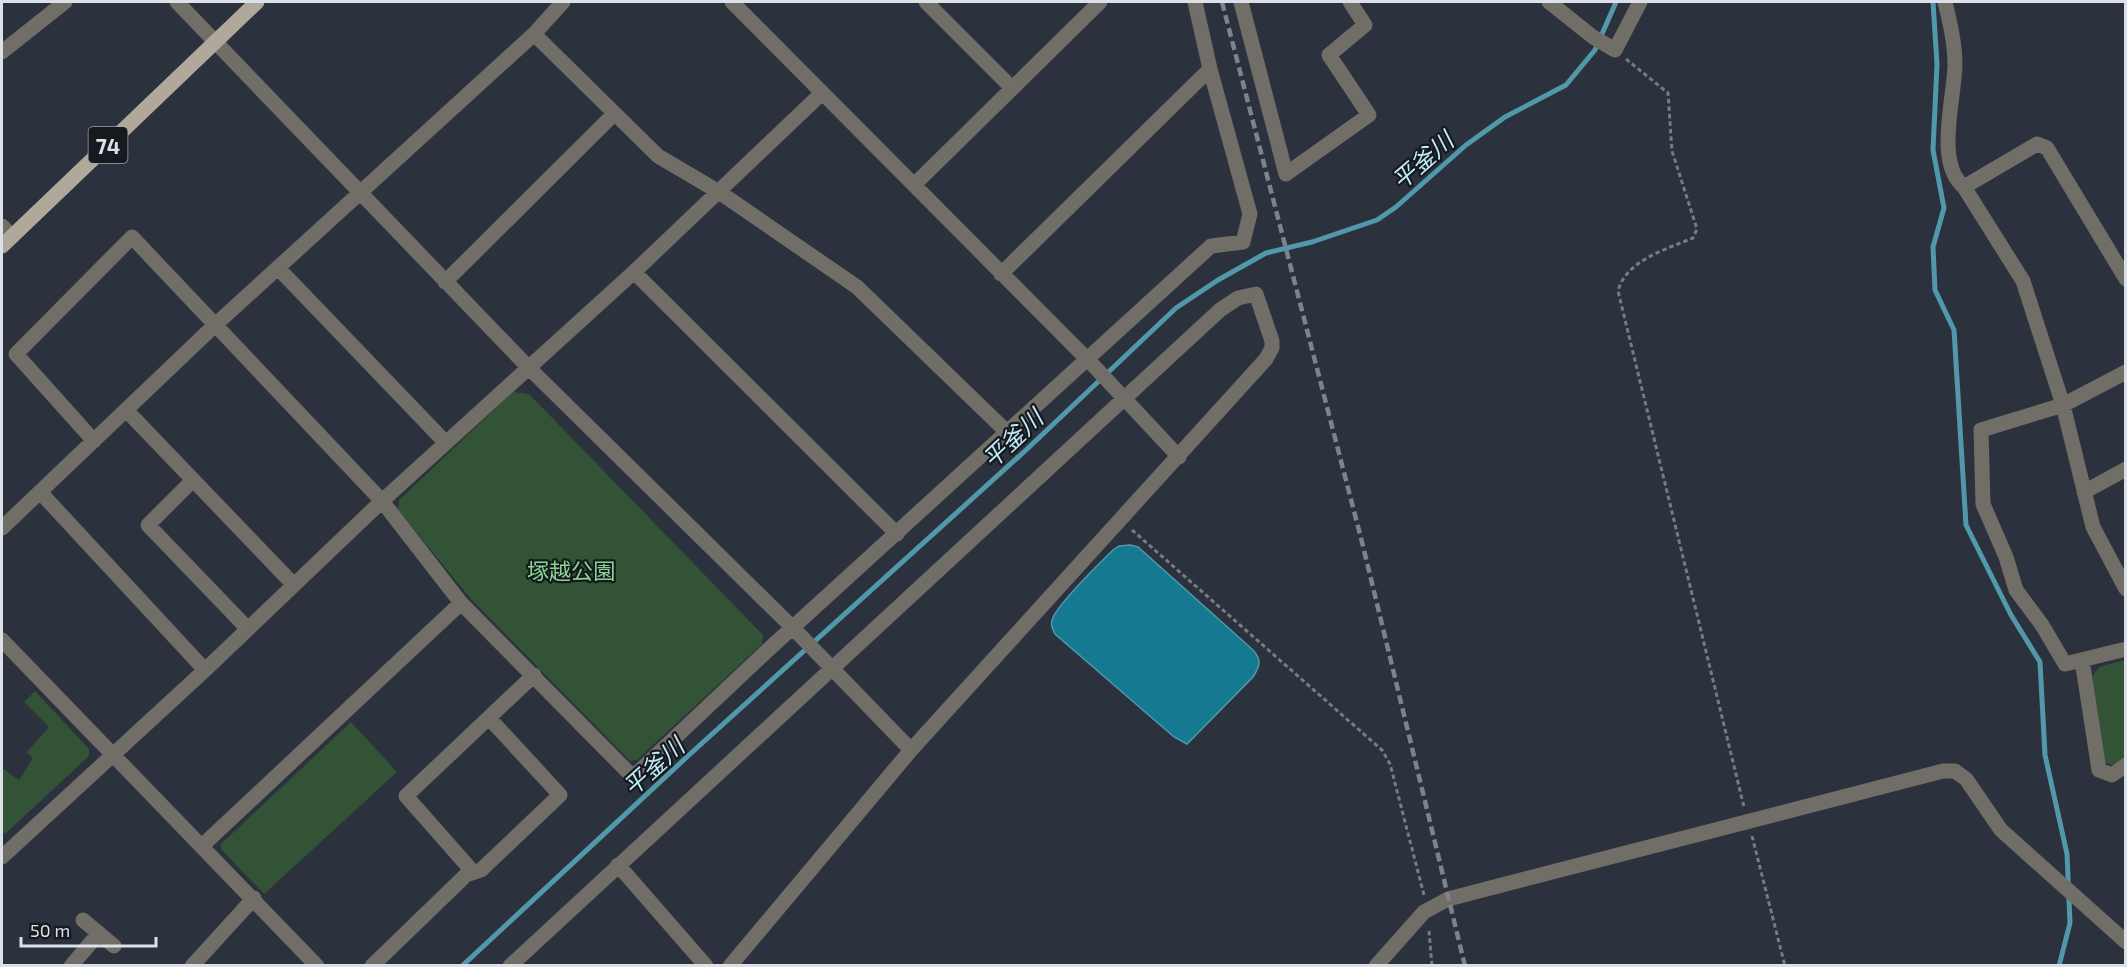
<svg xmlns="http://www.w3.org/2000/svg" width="2127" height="967" viewBox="0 0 2127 967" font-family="'Exo 2','Noto Sans JP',sans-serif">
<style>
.green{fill:#335337}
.water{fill:#157991;stroke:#5198ab;stroke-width:1.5}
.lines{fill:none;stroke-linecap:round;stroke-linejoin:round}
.stream{stroke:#5198ab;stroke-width:5}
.path{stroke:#767b86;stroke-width:3;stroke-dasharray:4.5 3;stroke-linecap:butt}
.minor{stroke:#716d67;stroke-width:15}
.major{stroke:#b0a99b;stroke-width:15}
.rail{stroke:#7d838d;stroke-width:4.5;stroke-dasharray:9 4.5;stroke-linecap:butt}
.labels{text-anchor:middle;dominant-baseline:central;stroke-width:4.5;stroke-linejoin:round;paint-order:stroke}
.shield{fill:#16191e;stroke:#a1a4ab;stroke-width:1.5}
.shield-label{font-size:21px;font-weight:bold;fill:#dce0e8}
.park-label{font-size:22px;fill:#88d592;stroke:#16191e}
.water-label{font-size:24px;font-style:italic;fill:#c0ecf9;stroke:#16191e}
</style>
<rect width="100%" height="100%" fill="#2b313d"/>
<!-- green -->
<path class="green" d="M513,392L529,394L763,635L762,644L637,760L630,761L471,599L398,510L399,500Z
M2125,660V758L2114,766L2104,762L2092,677L2099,667Z
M35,691L89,749V756L5,834L2,830V768L19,780L33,758L27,752L49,727L24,702Z
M351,722L397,772L264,894L221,849V844Z"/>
<!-- water -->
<path class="water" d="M1130,545L1138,547L1253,650C1262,660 1260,666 1253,677L1187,744L1174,737L1055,634C1053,630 1050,625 1052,620C1057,604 1099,564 1113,550L1119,546Z"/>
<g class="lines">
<!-- stream -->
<path class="stream" d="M1933,2L1937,64L1933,150L1944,208L1933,247L1935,290L1954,330L1966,525L2011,615L2040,662L2045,755L2067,854L2070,923L2059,966
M462,966L689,755L1026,450L1176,308L1218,280L1266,253L1312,242L1377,220L1396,207L1466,145L1505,117L1566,85L1595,50L1616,2"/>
<!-- path -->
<path class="path" d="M1626,59L1668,93L1672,151L1697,229L1693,238C1667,249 1626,260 1618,291L1744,807
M1132,530L1382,750L1390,764L1424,895
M1752,836L1785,966
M1429,931L1432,966"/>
<!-- minor -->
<path class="minor" d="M177,2L529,368L793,628L911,750
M732,2L1092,364L1179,457
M926,2L1012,88
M1241,2L1286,174L1369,115L1329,55L1365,25L1350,2
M1549,2L1593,37L1615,50L1640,2
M1945,2C1950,23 1955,43 1955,66C1954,99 1935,164 1964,187L2023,281L2063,405L2093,527L2126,589
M534,34L658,156L719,192L857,287L1008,433
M2,52L65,2
M914,185L1100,2
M1964,187L2037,144L2047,148L2126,279
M2,226L12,236
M278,268L446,443
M634,272L897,534
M1001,274L1210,69
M445,282L614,114
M2126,372L2063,405L1981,430L1983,504L2006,557L2016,590L2042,625L2065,664L2126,649
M127,411L294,585
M94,441L16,354L132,237L382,501L461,603L633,777L769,649L1211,246L1243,242L1250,214L1210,69L1195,2
M193,480L148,525L248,629
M2084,492L2126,469
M41,493L205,670
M2,528L214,326L534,34L563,2
M2,640L317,966
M2082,660L2099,770L2112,775L2126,765
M203,845L461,603
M2,857L205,670L382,501L634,272L822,93
M618,865L706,966
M473,872L406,796L534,675
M83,920L114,946
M71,966L99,933
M192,966L254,898
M372,966L466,875L481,870L560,795L489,718
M510,966L1220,310L1238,298L1256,294L1272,341V348L1266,359L911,750L730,966
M1376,966L1424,912L1448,899L1943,771H1955L1966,779L2001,830L2126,942"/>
<!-- major -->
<path class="major" d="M2,246L257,2"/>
<!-- rail -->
<path class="rail" d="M1222,2L1362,542L1465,966"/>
</g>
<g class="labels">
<!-- shield labels -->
<rect class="shield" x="88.5" y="127" width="39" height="36" rx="4.5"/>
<g class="shield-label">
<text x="108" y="145">74</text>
</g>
<!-- park labels -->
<g class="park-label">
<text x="571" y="570">塚越公園</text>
</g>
<!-- water labels -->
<g class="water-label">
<text transform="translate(1422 160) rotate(-41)">平釜川</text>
<text transform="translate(1012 438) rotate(-43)">平釜川</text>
<text transform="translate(653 766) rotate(-42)">平釜川</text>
</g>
</g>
<!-- border -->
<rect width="2127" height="967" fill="none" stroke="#dce0e8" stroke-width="6"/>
<!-- scale -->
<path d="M21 937v9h135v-9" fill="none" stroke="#dce0e8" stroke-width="3"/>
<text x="30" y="937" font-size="18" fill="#dce0e8" stroke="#16191e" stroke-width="4.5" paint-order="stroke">50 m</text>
</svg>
